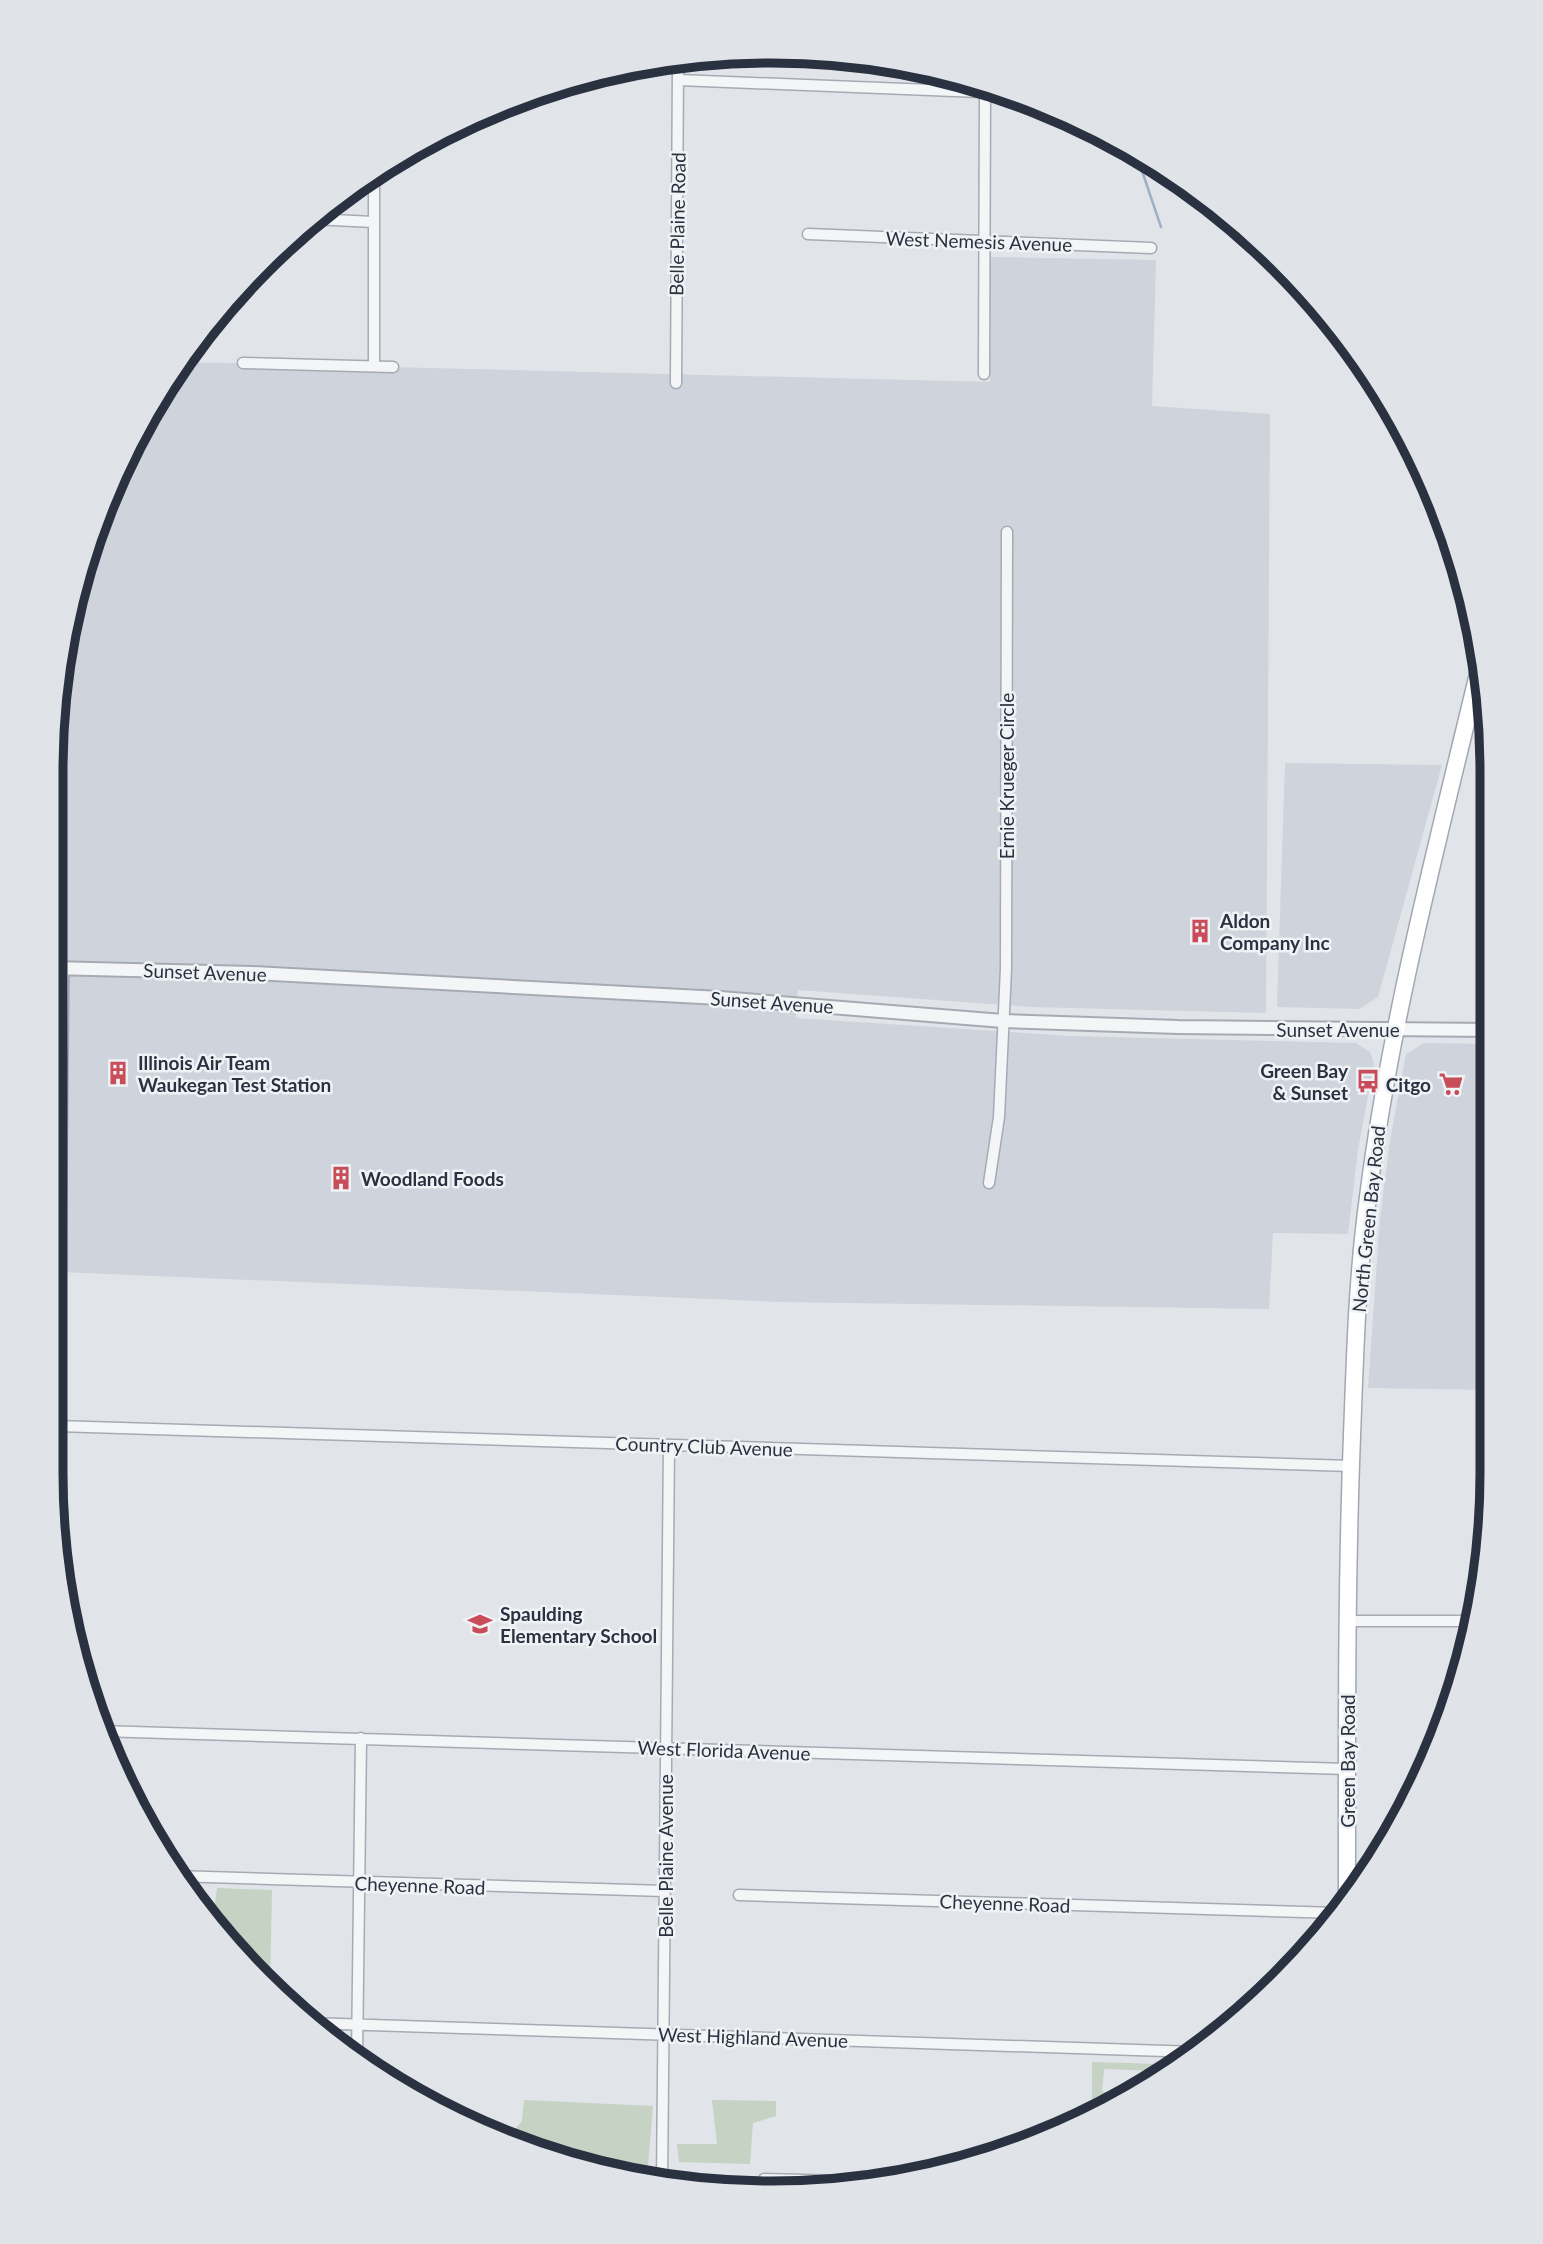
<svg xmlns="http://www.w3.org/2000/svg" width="1543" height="2244" viewBox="0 0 1543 2244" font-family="Lato,sans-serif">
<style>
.built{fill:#cfd3db}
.green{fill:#c6d2c3}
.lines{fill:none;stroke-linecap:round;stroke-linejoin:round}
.stream{stroke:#9eb0c7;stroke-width:2.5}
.minor-casing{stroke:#a6abb3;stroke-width:13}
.tertiary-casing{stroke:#a6abb3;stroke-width:16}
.primary-casing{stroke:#a1a8b4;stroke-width:19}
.minor{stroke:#f4f5f7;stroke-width:10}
.tertiary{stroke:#f4f5f7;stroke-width:12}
.primary{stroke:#fff;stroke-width:16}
.labels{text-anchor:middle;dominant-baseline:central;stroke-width:5;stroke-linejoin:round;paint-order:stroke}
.street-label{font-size:19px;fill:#2a3140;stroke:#f0f3f6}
.poi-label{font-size:19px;font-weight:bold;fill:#2a3140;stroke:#f0f3f6;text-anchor:start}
.rim{fill:none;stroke:#2a3140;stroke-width:9}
</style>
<rect width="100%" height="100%" fill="#e1e4e9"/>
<!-- built -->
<path class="built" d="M989,257L1156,260L1152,406L1270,414L1266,1013L1031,1007L798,990L796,1018L1071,1036L1356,1043L1370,1052L1374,1064L1358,1150L1348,1234L1273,1233L1269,1309L782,1302L60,1272L58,1527L51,1472V988L62,989V968H51V771L65,631L89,539L147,411L185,362L990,382Z
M1285,763L1442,765L1378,997L1359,1009L1277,1007Z
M1424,1043L1492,1044V1390L1368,1388L1380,1218L1390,1141L1406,1054Z"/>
<!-- green -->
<path class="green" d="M217,1888L272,1890L270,1984L213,1920Z
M1092,2062L1159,2064L1160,2071L1104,2069L1102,2091L1125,2099L1092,2118Z
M524,2100L653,2106L648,2165L584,2162L505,2141L522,2121Z
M712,2100L776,2101V2116L753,2123L750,2164L679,2162L677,2144H717Z"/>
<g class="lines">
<!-- stream -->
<path class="stream" d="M1136,153L1161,227"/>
<!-- minor casing -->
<g class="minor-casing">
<path id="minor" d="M679,80L1005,93
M374,171V366
M314,219L373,222
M808,234L1151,248
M1287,269H1288
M243,363L393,367
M984,374L985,87
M676,383L678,64
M989,1183L999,1117L1006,969L1007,532
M57,1426L1351,1466
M1347,1621H1476
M100,1731L1347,1769
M175,1876L665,1891
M739,1895L1338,1913
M309,2023L1196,2052
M357,2058L361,1738
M764,2179L881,2182
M662,2183L669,1445"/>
</g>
<!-- tertiary casing -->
<g class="tertiary-casing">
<path id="tertiary" d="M51,968L252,973L720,998L1003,1021L1178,1027L1492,1030
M56,1513L62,968"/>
</g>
<!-- primary casing -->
<g class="primary-casing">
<path id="primary" d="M1347,1902C1347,1747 1346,1591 1352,1436C1355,1356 1357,1276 1368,1197C1391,1016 1439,838 1481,661"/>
</g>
<!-- minor -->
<use href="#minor" class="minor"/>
<!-- tertiary -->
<use href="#tertiary" class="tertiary"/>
<!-- primary -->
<use href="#primary" class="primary"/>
</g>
<!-- icons -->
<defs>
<g id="building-bare" transform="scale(1.89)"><path d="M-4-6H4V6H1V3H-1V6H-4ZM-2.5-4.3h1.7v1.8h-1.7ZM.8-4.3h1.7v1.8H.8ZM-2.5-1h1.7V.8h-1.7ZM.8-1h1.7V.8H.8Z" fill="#c84c5a" stroke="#f0f3f6" stroke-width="2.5" paint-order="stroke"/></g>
<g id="bus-bare" transform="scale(1.89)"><path d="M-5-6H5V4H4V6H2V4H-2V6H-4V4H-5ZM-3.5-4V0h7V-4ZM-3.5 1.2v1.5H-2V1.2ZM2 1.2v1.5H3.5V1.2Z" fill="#c84c5a" stroke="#f0f3f6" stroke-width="2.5" paint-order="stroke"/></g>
<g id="supermarket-bare" transform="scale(1.89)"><path d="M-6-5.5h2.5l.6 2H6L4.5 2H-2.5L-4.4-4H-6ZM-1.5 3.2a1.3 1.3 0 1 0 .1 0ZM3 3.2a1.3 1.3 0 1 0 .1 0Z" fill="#c84c5a" stroke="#f0f3f6" stroke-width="2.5" paint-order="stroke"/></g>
<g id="school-bare" transform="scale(1.89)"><path d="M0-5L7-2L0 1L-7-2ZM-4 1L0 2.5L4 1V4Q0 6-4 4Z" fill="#c84c5a" stroke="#f0f3f6" stroke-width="2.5" paint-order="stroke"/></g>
</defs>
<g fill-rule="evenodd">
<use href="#building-bare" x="1200" y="931"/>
<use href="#building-bare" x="118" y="1073"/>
<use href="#bus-bare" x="1368" y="1081"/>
<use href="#supermarket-bare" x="1451" y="1084"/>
<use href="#building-bare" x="341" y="1178"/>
<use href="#school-bare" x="480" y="1624"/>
</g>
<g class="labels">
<!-- street labels -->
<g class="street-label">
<text transform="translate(677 224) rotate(-89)">Belle Plaine Road</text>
<text transform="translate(979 241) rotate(2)">West Nemesis Avenue</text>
<text transform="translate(1006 776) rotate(-90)">Ernie Krueger Circle</text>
<text transform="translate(205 972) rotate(2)">Sunset Avenue</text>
<text transform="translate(772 1002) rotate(4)">Sunset Avenue</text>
<text x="1338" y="1029">Sunset Avenue</text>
<text transform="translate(1368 1219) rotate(-84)">North Green Bay Road</text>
<text transform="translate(704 1446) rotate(2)">Country Club Avenue</text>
<text transform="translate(724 1750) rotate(2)">West Florida Avenue</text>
<text transform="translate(1347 1761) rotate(-90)">Green Bay Road</text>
<text transform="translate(665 1856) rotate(-90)">Belle Plaine Avenue</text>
<text transform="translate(420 1885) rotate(2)">Cheyenne Road</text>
<text transform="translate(1005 1903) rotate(2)">Cheyenne Road</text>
<text transform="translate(753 2037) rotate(2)">West Highland Avenue</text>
</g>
<!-- poi labels -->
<g class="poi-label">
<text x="1220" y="920">Aldon<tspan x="1220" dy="22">Company Inc</tspan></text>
<text x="138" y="1062">Illinois Air Team<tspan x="138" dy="22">Waukegan Test Station</tspan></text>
<text x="1348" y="1070" text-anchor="end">Green Bay<tspan x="1348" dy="22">&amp; Sunset</tspan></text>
<text x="1431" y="1084" text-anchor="end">Citgo</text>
<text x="361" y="1178">Woodland Foods</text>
<text x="500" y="1613">Spaulding<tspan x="500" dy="22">Elementary School</tspan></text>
</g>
</g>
<!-- crop -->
<path d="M0 0H1543V2244H0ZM771 63H772A708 708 0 0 1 1480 771V1473A708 708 0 0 1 772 2181H771A708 708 0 0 1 63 1473V771A708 708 0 0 1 771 63Z" fill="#e0e3e7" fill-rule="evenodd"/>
<path class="rim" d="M771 63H772A708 708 0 0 1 1480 771V1473A708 708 0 0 1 772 2181H771A708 708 0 0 1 63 1473V771A708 708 0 0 1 771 63Z"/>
</svg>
